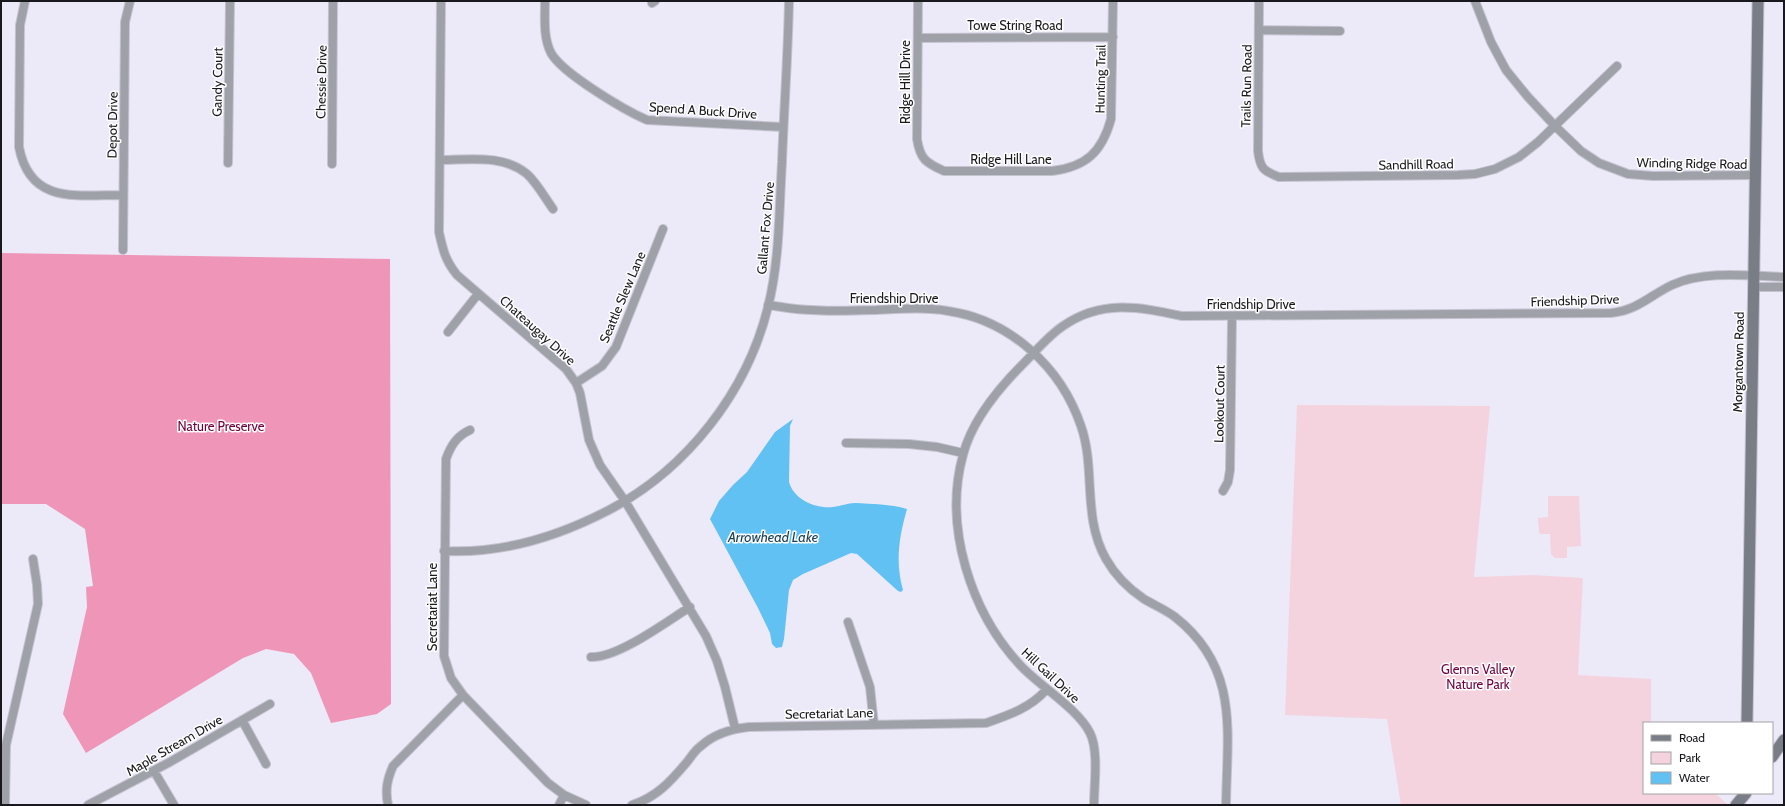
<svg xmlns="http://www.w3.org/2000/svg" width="1785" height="806" viewBox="0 0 1785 806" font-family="Cabin,sans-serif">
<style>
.green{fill:#f5d3de}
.forest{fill:#ef96b8}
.water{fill:#62c1f3}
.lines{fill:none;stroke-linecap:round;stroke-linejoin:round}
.street-casing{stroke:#c6c3d1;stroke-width:10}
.secondary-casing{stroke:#c6c3d1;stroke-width:13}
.street{stroke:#9ea1a7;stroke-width:8}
.secondary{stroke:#797d86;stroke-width:11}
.labels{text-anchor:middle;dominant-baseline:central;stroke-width:3;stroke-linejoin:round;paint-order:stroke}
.street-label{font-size:13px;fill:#19181d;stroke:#fff}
.park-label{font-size:13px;fill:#6f013e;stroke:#fff}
.water-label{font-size:14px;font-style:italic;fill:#153e53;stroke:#fff}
</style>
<rect width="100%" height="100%" fill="#ece9f9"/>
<!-- green -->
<path class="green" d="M1297,405L1490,406L1474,577L1533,575L1583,578L1578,675L1651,679V723H1644V793H1715L1728,805H1401L1387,719L1285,715Z
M1548,496H1579L1581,546L1567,547V558H1555L1551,554L1550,534H1540L1539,532L1538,518L1548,517Z"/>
<!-- forest -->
<path class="forest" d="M1,253L390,259L391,704L377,714L331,723L311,673L294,654L266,649L243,658L86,753L63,714L87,607L86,587L93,586L85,529L46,504H1Z"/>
<!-- water -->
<path class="water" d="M793,419L790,426L789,482C794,500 816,509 833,507C841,506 848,503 855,503C872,504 890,504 907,509C899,537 895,562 903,590L901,592L898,591L857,554L851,553L803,574L793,580L789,590L784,639L782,647L776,648L772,644L770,633L758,608L710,519L719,501L733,485L747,472L775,432Z"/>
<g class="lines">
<!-- street casing -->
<g class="street-casing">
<path id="street" d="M25,1L20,25L19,147C30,205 77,195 123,195
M441,1L439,232C443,250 445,260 457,275L566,369L576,383L580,393L589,440L600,465L625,501L706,636L717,661L725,687L735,728
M545,1C545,18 543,37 551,53C562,73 624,110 647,120L783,127
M918,1L917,139C920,159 926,163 944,171H1052C1086,167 1102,152 1111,119L1113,1
M1259,1L1258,151C1260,168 1263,171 1279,177L1458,175L1475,174L1495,169L1519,157L1538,142L1617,66
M1475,1L1491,42L1506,70L1528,97L1555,126L1581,151L1599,163L1628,174L1653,176L1755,175
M652,3L655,1
M1259,30L1340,31
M918,38L1113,37
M440,160C469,160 503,154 527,174C537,183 545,198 553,209
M228,163L230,1
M332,164L333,1
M123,250L125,22L130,1
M1753,287H1784
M768,305C783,307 797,310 812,310C833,312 855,310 876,310C900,309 925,307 948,311C1010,320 1061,367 1081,426C1096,469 1082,517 1106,559C1115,575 1129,589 1144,599C1154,605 1166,610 1175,617C1240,668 1227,732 1226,805
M448,332L478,294
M576,383L602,366L616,347L663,229
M470,430C457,436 451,445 446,459L444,656L451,678L463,695L548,783L564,795L586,805
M846,443L909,444L937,447L963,453
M1223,491L1228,482L1230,470L1232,317
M444,551C501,554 559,536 609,510C687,469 747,392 768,307C780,259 779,210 782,162C784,108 788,55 789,1
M848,622L870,687L874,725
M591,657C618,658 666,622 690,607
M242,720L266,764
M154,771L174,805
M5,805L6,745L38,604L37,585L33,559
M88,805L170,762L270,704
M388,805C385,790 387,780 393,766L463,695
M559,805L564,795
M632,805C657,797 671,781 687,762C691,757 695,750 701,746C714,734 731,729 749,727L986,723C1009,715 1030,708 1046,690
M1094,805C1094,785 1099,751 1090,733C1078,709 1041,687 1021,666C971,613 943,527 963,455C972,420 998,389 1023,364C1036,351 1048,336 1063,326C1102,299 1139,307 1182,316L1611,313C1638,310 1649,296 1672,285C1706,270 1748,276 1784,277"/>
</g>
<!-- secondary casing -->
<g class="secondary-casing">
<path id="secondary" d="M1747,723L1758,1
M1772,757L1784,740
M1736,805L1746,793"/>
</g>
<!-- street -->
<use href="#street" class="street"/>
<!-- secondary -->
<use href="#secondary" class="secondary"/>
</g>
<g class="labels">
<!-- street labels -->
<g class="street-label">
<text x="1015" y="25">Towe String Road</text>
<text transform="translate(1100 79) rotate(-89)">Hunting Trail</text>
<text transform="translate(217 82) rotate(-89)">Gandy Court</text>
<text transform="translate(321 82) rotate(-89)">Chessie Drive</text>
<text transform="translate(905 82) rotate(-90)">Ridge Hill Drive</text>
<text transform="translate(1246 86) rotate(-89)">Trails Run Road</text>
<text transform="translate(703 110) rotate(4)">Spend A Buck Drive</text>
<text transform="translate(112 125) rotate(-89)">Depot Drive</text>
<text x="1011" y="159">Ridge Hill Lane</text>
<text transform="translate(1692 163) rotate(1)">Winding Ridge Road</text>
<text transform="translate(1416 164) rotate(-1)">Sandhill Road</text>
<text transform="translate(765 228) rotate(-85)">Gallant Fox Drive</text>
<text transform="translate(622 297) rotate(-67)">Seattle Slew Lane</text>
<text x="894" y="298">Friendship Drive</text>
<text transform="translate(1575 300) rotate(-2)">Friendship Drive</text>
<text x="1251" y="304">Friendship Drive</text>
<text transform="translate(538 330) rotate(42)">Chateaugay Drive</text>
<text transform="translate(1738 362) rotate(-89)">Morgantown Road</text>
<text transform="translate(1219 404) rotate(-89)">Lookout Court</text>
<text transform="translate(432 607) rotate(-90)">Secretariat Lane</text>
<text transform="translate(1051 675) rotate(43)">Hill Gail Drive</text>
<text transform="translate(829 713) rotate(-1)">Secretariat Lane</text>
<text transform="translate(174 745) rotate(-30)">Maple Stream Drive</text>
</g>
<!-- park labels -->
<g class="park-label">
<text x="221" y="426">Nature Preserve</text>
<text x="1478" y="669">Glenns Valley<tspan x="1478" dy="15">Nature Park</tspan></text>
</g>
<!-- water labels -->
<g class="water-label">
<text x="773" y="537">Arrowhead Lake</text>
</g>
</g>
<!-- border -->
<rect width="1785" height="806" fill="none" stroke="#19181d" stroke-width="4"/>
<!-- legend -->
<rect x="1643" y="722" width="130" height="72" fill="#ffffff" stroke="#a3a3a5"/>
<rect x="1651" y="735" width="20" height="6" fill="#797d86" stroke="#a3a3a5"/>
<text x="1679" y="742" font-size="12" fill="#19181d">Road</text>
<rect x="1651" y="752" width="20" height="12" fill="#f5d3de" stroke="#a3a3a5"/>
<text x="1679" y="762" font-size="12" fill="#19181d">Park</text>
<rect x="1651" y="772" width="20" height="12" fill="#62c1f3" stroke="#a3a3a5"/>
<text x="1679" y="782" font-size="12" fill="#19181d">Water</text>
</svg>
